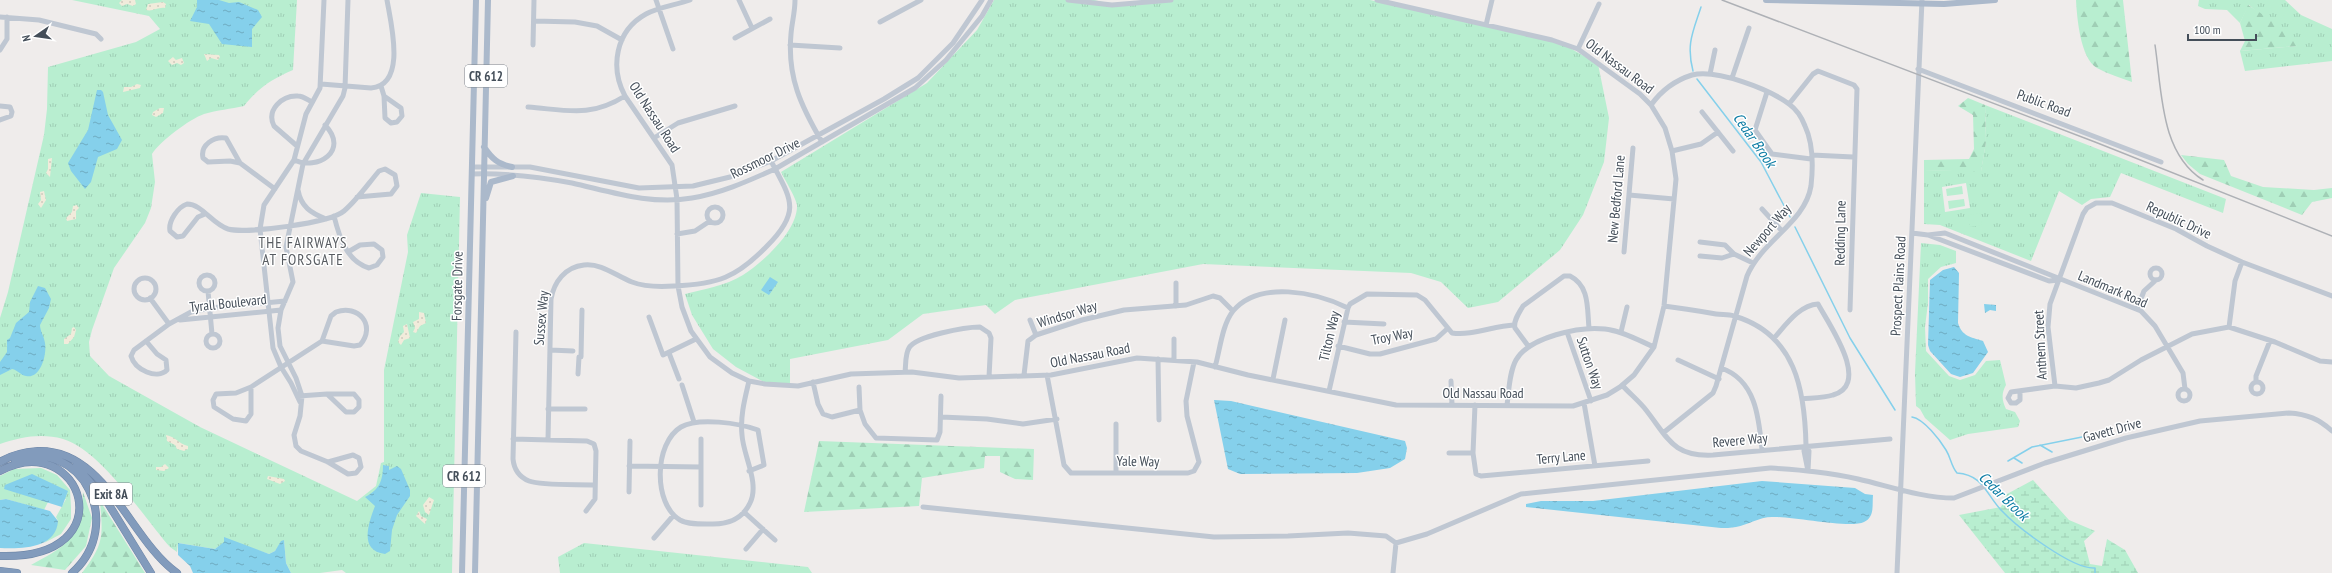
<svg xmlns="http://www.w3.org/2000/svg" width="2332" height="573" viewBox="0 0 2332 573" font-family="'PT Sans Narrow',sans-serif">
<style>
.grass{fill:url(#grass-tufts);fill-rule:evenodd}
.forest{fill:url(#forest-firs)}
.wetland{fill:url(#wetland-marsh)}
.sand{fill:url(#sand-dots)}
.park{fill:#b8eed0}
.water{fill:url(#water-ripples)}
.lines{fill:none;stroke-linecap:round;stroke-linejoin:round}
.stream{stroke:#85d0eb;stroke-width:1.5}
.highway-casing{stroke:#6e86a7;stroke-width:8}
.minor{stroke:#bfc7d2;stroke-width:5}
.major{stroke:#abb9cb;stroke-width:6}
.highway{stroke:#829bbc;stroke-width:7}
.rail{stroke:#aeb1b6;stroke-width:1.5}
.labels{text-anchor:middle;dominant-baseline:central;stroke-width:3;stroke-linejoin:round;paint-order:stroke}
.shield{fill:#fff;stroke:#7c838b;stroke-width:1}
.shield-label{font-size:13px;font-weight:bold;fill:#444e59}
.street-label{font-size:14px;fill:#444e59;stroke:#fff}
.water-label{font-size:15px;font-style:italic;fill:#0c7ca4;stroke:#fff}
.neighbourhood-label{font-size:15px;letter-spacing:1px;fill:#585c61;stroke:#fff}
</style>
<defs>
<pattern id="grass-tufts" width="24" height="20" patternUnits="userSpaceOnUse"><rect width="24" height="20" fill="#b8eed0"/><path d="M3 7l-1-3M5 7V3M7 7l1-3M15 17l-1-3M17 17v-4M19 17l1-3" fill="none" stroke="#9fceb5"/></pattern>
<pattern id="forest-firs" width="22" height="20" patternUnits="userSpaceOnUse"><rect width="22" height="20" fill="#b8eed0"/><path d="M5 1l3.5 6h-7zM16 11l3.5 6h-7z" fill="#9fceb5"/></pattern>
<pattern id="wetland-marsh" width="20" height="14" patternUnits="userSpaceOnUse"><rect width="20" height="14" fill="#b8eed0"/><path d="M1 5h8M5 5V1M11 12h8M15 12V8" fill="none" stroke="#9fceb5"/></pattern>
<pattern id="sand-dots" width="8" height="8" patternUnits="userSpaceOnUse"><rect width="8" height="8" fill="#f1ebdb"/><path d="M2 2h.1M6 6h.1" fill="none" stroke="#d0cbbe" stroke-width="1.8" stroke-linecap="round"/></pattern>
<pattern id="water-ripples" width="26" height="14" patternUnits="userSpaceOnUse"><rect width="26" height="14" fill="#85d0eb"/><path d="M2 4q2-2 4 0t4 0M15 11q2-2 4 0t4 0" fill="none" stroke="#6eabc1"/></pattern>
</defs>
<rect width="100%" height="100%" fill="#efeceb"/>
<!-- grass -->
<path class="grass" d="M72,0H297L293,70C272,79 258,88 244,106C231,109 217,110 204,114C190,119 160,141 152,154L155,182L151,208L145,223L114,268L92,330L89,342L90,356L109,376L200,427L357,501L376,486L381,463L384,462V370L408,252L407,235L421,193L460,197L452,573H346L342,570L320,573H291L286,563L284,540L275,551L269,554L228,540L215,549L178,543L177,552L170,547C144,518 101,450 63,439C41,433 21,437 0,444V318L8,292L44,135L47,109L48,67L136,42L160,29L149,16Z
M994,0H1094L1112,4L1161,0H1370L1554,39L1598,64L1609,118L1604,162L1583,215L1560,250L1498,302L1468,308L1441,282L1411,273L1203,264L1015,300L995,314L986,305L923,314L888,340L790,359V385L768,384L736,367L713,349L692,315L685,294C704,289 725,286 743,275C763,262 798,231 797,205C796,198 785,180 781,172L927,83L977,30Z
M2199,0H2285L2301,15L2332,29V61L2245,71L2240,51L2297,46L2249,5L2240,23L2227,10L2205,9L2198,6Z
M1985,105L2226,199L2223,213L2121,173L2110,197L2091,199L2082,205L2059,191L2031,261L1940,225L1924,224V170L1981,171L1986,142ZM1966,183L1970,208L1945,212L1942,187Z
M1921,243L1940,245L1956,251V263L1941,267L1928,279V303L1925,327L1926,351L1949,376L1960,380L1975,375L1986,361L2000,360L2006,385C2001,394 2002,400 2006,409L2015,412L2020,421L2018,427L1968,434L1950,440L1925,418L1920,409L1916,406L1915,373Z
M41,468L57,475L70,490L71,507V519L61,534L44,543L51,536L58,521L56,517L66,499L33,497L48,502L44,510L6,499L0,500V476L14,469Z
M584,543L808,567L812,573H560L558,557Z"/>
<!-- forest -->
<path class="forest" d="M2076,0H2123L2132,82C2121,78 2108,74 2097,68C2080,58 2077,17 2076,0Z
M2248,5L2293,34L2297,46L2240,51L2245,41L2240,23Z
M1968,98L1985,105L1986,142L1981,172L1924,170V160L1969,159L1974,149L1973,115L1958,106Z
M2181,155L2224,160L2231,176L2263,187L2314,190L2332,188V198L2312,202L2302,215L2200,174L2188,164Z
M819,441L1034,449L1033,480L1015,479L1000,472V456H985L984,468L922,478L919,506L804,512Z
M83,492L92,518L86,546L65,570L31,565C68,545 81,538 83,492Z
M100,501L145,573H82C104,544 103,537 100,501Z"/>
<!-- wetland -->
<path class="wetland" d="M2033,480L2069,520L2095,531L2084,541L2090,564L2102,566L2107,539L2125,550L2138,573H2005L1959,515L2001,507L2007,494Z"/>
<!-- sand -->
<path class="sand" d="M122,0H135L136,4L133,6L127,4L122,6L119,3Z
M163,2L166,4L165,8C157,7 153,12 146,10L148,4Z
M204,54L219,55L220,57L218,60L211,58L207,61Z
M173,57L176,60L182,58L184,63L181,65L177,63L172,65L168,61Z
M137,84L141,85L140,88L123,92L124,87H131Z
M160,108H164L163,113L156,117L152,115L153,112Z
M52,158L50,177L46,173L48,169V159Z
M44,191L46,200L41,208L38,204L41,200L40,192Z
M77,205L79,208L76,211V219L67,221L66,218L72,212L73,206Z
M419,312L424,313L426,323L420,326L416,333L413,332L415,328L413,322L419,319Z
M407,324L410,338L404,340L401,345L398,342L400,336L404,332L403,326Z
M72,328L74,327L76,330L74,337L68,344H64V339L71,334Z
M166,435C176,437 179,444 188,446V449L184,451L177,449L175,445L167,441Z
M165,464L169,468L164,471L156,470V467H161Z
M268,476L284,479L285,481L280,484L267,479Z
M429,497L434,500L429,515L425,512L423,505Z
M419,511L421,516L427,519L425,524L416,516Z"/>
<!-- park -->
<path class="park" d="M1962,186L1963,194L1947,196L1946,189Z
M1964,199L1965,206L1949,209L1948,201Z
M1980,213L1982,225L1970,227L1968,215Z"/>
<!-- water -->
<path class="water" d="M197,0H219L229,3L239,2L258,10L262,17L252,29V47L222,44L209,24L190,21L197,7Z
M97,90H101L103,92L108,115L122,140L117,149L98,157L91,182L85,189L71,171L68,163L88,130Z
M1954,267L1959,273L1958,323C1962,336 1970,337 1983,341L1988,352L1973,373L1960,377L1951,374L1930,351L1928,345L1930,280L1943,270Z
M770,277L778,282L769,295L761,290Z
M38,286L45,288L51,299L49,308L40,325C40,331 44,336 45,343C47,354 41,379 26,376C20,375 18,370 12,369L0,375V362L7,352V340L10,338L16,323L29,312L30,302Z
M1984,304L1996,305V311L1990,310L1985,313Z
M1214,400L1231,401L1405,441L1407,448L1405,459L1390,468L1357,473L1240,474L1228,469Z
M383,465L389,466V470L397,466L401,469L410,490V496L397,515L392,530L390,551L385,554C358,551 369,522 375,506L365,497C379,490 383,481 383,465Z
M32,474L68,491L62,507L4,489L5,485Z
M1762,481L1855,488L1865,494L1873,495C1872,505 1875,517 1864,522C1850,529 1792,516 1772,517C1759,517 1748,525 1736,527C1731,528 1725,528 1721,528L1526,507V504L1541,501H1593Z
M6,499L50,511L58,521C56,549 21,549 0,548V500Z
M224,537L269,554L275,551L281,541L284,540L286,563L291,573H193L190,566L178,555V543L215,549L224,542Z"/>
<g class="lines">
<!-- stream -->
<path class="stream" d="M1693,71C1686,44 1693,32 1701,7
M1697,79L1761,162L1790,217
M1795,227L1850,338L1895,410
M1912,417C1924,419 1940,440 1946,450C1951,458 1951,466 1957,473C1984,475 1986,495 2002,511C2017,527 2073,570 2095,568V573
M2040,445L2052,452
M2014,458L2022,463
M2008,461L2032,447L2087,436"/>
<!-- highway casing -->
<g class="highway-casing">
<path id="highway" d="M15,461C82,436 126,525 72,573
M0,462C11,455 25,452 38,451C106,449 130,540 177,573
M76,466L106,500L151,573
M0,471C81,427 128,560 0,556
M0,571L17,573"/>
</g>
<!-- minor -->
<path class="minor" d="M656,0L673,49
M690,0C676,5 659,7 646,14C615,31 610,68 625,96L672,165L677,199L678,286L682,307L691,331L710,357L732,373L749,381L765,384L798,386L851,374L912,372L959,378L1051,375L1137,358L1197,362L1248,375L1396,405L1573,406L1607,395L1620,387L1634,375L1654,347L1664,306L1676,179L1672,151L1665,128L1651,105L1640,94L1578,49L1552,40L1377,0
M739,0L752,28
M795,0C795,12 792,22 791,34C787,77 801,106 822,142
M1068,0L1112,5L1171,0
M0,17L39,20L96,34L101,39
M534,21L575,22L597,26L622,40
M880,22L921,0
M1486,25L1492,0
M735,38L770,19
M533,45L534,0
M790,45L840,48
M1578,49L1599,4
M0,50L7,39V17
M1918,69L2161,162
M1710,74L1715,50
M1732,78L1749,28
M321,84L371,88C407,85 391,24 387,0
M381,86L384,96L385,118L391,123L397,122L402,116L401,108L384,96
M1767,92L1755,130L1772,154L1811,159
M1789,104L1813,74L1818,71L1854,85L1857,89L1850,310
M1651,105C1661,91 1676,80 1692,75C1717,69 1769,89 1789,104C1796,109 1802,118 1805,126C1813,143 1813,168 1811,186C1805,223 1762,240 1747,276L1716,386L1713,393L1663,433
M0,106L10,107L12,112L11,116L0,120
M528,107C567,110 590,118 625,96
M1702,112L1733,151
M654,138L678,123L735,106
M297,146L274,126C266,110 282,95 298,96C303,96 308,100 312,102
M1672,151L1701,144L1718,132
M1812,155L1853,157
M294,160C317,171 350,151 325,125
M240,163L230,161L208,162L203,158C200,145 214,136 226,138L240,163L275,189
M472,167H530L639,188L693,186L730,177L771,161L884,99L918,78L953,43L982,0
M472,174C505,173 540,177 572,183C612,192 650,205 692,198C722,193 748,181 775,169L915,88L946,60L982,16L991,0
M298,190C301,207 311,213 326,219
M1629,195L1674,199
M707 215a8 8 0 1 1 16 0a8 8 0 1 1-16 0Z
M1762,209L1782,231
M205,214L198,217L183,236L177,237L170,231C168,221 178,207 187,204C202,204 212,224 228,229C246,234 330,223 344,211C357,200 368,184 379,171L385,169L395,175L397,186L391,194L357,197
M334,216C339,236 346,261 369,268L377,265L383,257L382,250L374,244L360,245L348,252
M1912,233L1928,235L2049,281L2059,280
M677,234L695,231L710,221
M1928,235L1945,233L2141,311L2155,326L2183,373L2185,389
M1700,242L1725,245L1734,254L1753,263
M1624,252L1633,148
M1700,256L1722,258L1734,254
M2150 274a6 6 0 1 1 12 0a6 6 0 1 1-12 0Z
M199 283a8 8 0 1 1 16 0a8 8 0 1 1-16 0Z
M134 289a11 11 0 1 1 22 0a11 11 0 1 1-22 0Z
M1176,283V306
M208,291L212,334
M150,298L169,324
M1664,306C1681,308 1699,311 1716,314C1722,315 1728,314 1734,316C1796,334 1805,391 1806,446
M2137,309L2144,291L2156,280
M649,317L663,355L696,339
M180,320L281,310
M1030,320L1036,335
M1344,322L1384,324
M2229,327L2235,281L2242,262
M516,332L513,459C514,469 519,477 529,481C542,486 580,484 595,485
M1567,332L1591,401
M1621,332L1627,307
M206 341a7 7 0 1 1 14 0a7 7 0 1 1-14 0Z
M1774,338C1785,326 1799,305 1818,304C1828,323 1872,384 1833,395C1824,398 1812,398 1802,399
M146,341L157,354L166,360L167,370C157,380 135,370 131,356L134,350L169,324L191,312L210,308L285,301
M1338,346L1370,354H1380L1436,339L1447,329
M1529,347L1515,328C1513,321 1519,313 1523,306L1564,276H1570C1590,286 1587,309 1589,328
M550,350L573,351
M669,353L679,379
M1158,359L1159,420
M1174,360V339
M1678,360L1719,379
M1215,367C1220,350 1222,325 1233,311C1259,280 1316,292 1348,308
M1721,368C1756,380 1759,418 1762,450
M905,372C906,365 905,354 909,348C915,336 966,327 980,327L989,333L991,338L989,377
M578,374L579,357H581L582,310
M1024,375L1028,341L1036,335L1082,320L1124,310L1186,305L1213,296L1220,298L1233,311
M1047,375L1064,465L1071,473H1188L1194,471L1199,462L1187,416L1186,401L1194,362
M1273,379L1285,320
M1451,381L1452,405
M2251 388a6 6 0 1 1 12 0a6 6 0 1 1-12 0Z
M813,382L818,404L823,414L832,417L860,410
M2256,382V376L2270,341
M682,385L694,422
M1622,385C1630,394 1639,401 1646,410C1668,438 1673,457 1713,455L1890,439
M2055,386L2048,327L2050,304L2083,214L2087,208L2096,203H2112L2176,229L2207,246L2242,262L2332,296
M251,387V414L246,421L233,419L214,407L213,400L216,394L236,393L251,387L322,341L331,316L336,312C358,304 377,325 360,345L354,346L322,341
M859,387L860,410L865,424L876,438L937,440L940,432L941,396
M2178 395a6 6 0 1 1 12 0a6 6 0 1 1-12 0Z
M1329,391L1348,308L1350,304L1367,294L1417,295L1425,300L1452,333C1472,336 1493,326 1514,325
M2020,392V400L2016,403H2011L2008,398L2011,392L2055,386L2076,388L2099,383L2109,380L2141,360L2192,334L2229,327L2275,342L2320,361L2332,362
M299,396L327,394L346,412H354L359,407V400L354,394H327
M300,402L291,383L281,367L273,348L260,229L264,205L294,160L306,114L320,88L324,0
M1584,403L1595,466
M1475,405L1473,453L1476,474L1481,476L1648,461
M1507,405C1509,391 1509,373 1516,360C1529,337 1580,326 1605,329C1622,331 1638,340 1654,347
M548,409H585
M941,417L987,419L1023,424L1057,419
M513,439L587,441L594,444L596,451L595,499L586,511
M548,440L551,299C554,282 565,267 584,265C602,263 616,276 632,282C645,287 660,287 674,286C718,284 736,278 767,246C802,211 791,199 771,161
M1806,446L1809,451L1808,471L1804,451Z
M1449,453H1473
M328,462L353,455L359,458L361,467L356,473L348,474L328,462L301,451L296,446L294,435L300,416L302,396L296,378L280,346L278,328L281,310L293,282L286,247L303,164L343,96L345,88L348,0
M629,466L701,467
M749,471L764,465L758,430C739,423 698,417 681,427C654,443 653,504 680,520C689,525 703,524 713,524C729,524 743,518 750,503C760,483 743,455 742,435C740,416 745,398 749,381
M1116,472V424
M629,492L630,441
M701,505V439
M923,507L1214,537L1288,536L1348,533L1386,536L1396,543
M744,512L775,540
M654,538L673,516
M746,549L763,529
M1393,573L1396,543L1427,534L1521,494L1770,468C1799,470 1829,472 1858,479C1889,486 1922,498 1954,498L2045,463L2126,438L2200,421L2289,413C2307,414 2319,419 2332,431
M1897,573L1922,0"/>
<!-- major -->
<path class="major" d="M1766,0L1944,4L1995,0
M484,147C492,159 498,164 512,167
M486,198L491,182L513,176
M462,573L476,0
M475,573L488,0"/>
<!-- highway -->
<use href="#highway" class="highway"/>
<!-- rail -->
<path class="rail" d="M1722,0L2095,142L2332,236
M2155,45C2162,91 2160,153 2203,180"/>
</g>
<g class="labels">
<!-- shield labels -->
<g class="shield">
<rect x="465" y="65" width="42" height="22" rx="3"/>
<rect x="443" y="465" width="42" height="22" rx="3"/>
<rect x="90" y="483" width="42" height="22" rx="3"/>
</g>
<g class="shield-label">
<text x="486" y="76">CR 612</text>
<text x="464" y="476">CR 612</text>
<text x="111" y="494">Exit 8A</text>
</g>
<!-- street labels -->
<g class="street-label">
<text transform="translate(1620 66) rotate(37)">Old Nassau Road</text>
<text transform="translate(2044 103) rotate(20)">Public Road</text>
<text transform="translate(655 117) rotate(57)">Old Nassau Road</text>
<text transform="translate(765 158) rotate(-26)">Rossmoor Drive</text>
<text transform="translate(1616 199) rotate(-85)">New Bedford Lane</text>
<text transform="translate(2179 220) rotate(25)">Republic Drive</text>
<text transform="translate(1767 230) rotate(-49)">Newport Way</text>
<text transform="translate(1840 233) rotate(-89)">Redding Lane</text>
<text transform="translate(457 286) rotate(-89)">Forsgate Drive</text>
<text transform="translate(1898 286) rotate(-87)">Prospect Plains Road</text>
<text transform="translate(2113 289) rotate(23)">Landmark Road</text>
<text transform="translate(228 303) rotate(-6)">Tyrall Boulevard</text>
<text transform="translate(1067 314) rotate(-17)">Windsor Way</text>
<text transform="translate(541 318) rotate(-85)">Sussex Way</text>
<text transform="translate(1329 336) rotate(-77)">Tilton Way</text>
<text transform="translate(1392 336) rotate(-11)">Troy Way</text>
<text transform="translate(2040 345) rotate(-93)">Anthem Street</text>
<text transform="translate(1090 355) rotate(-11)">Old Nassau Road</text>
<text transform="translate(1590 363) rotate(71)">Sutton Way</text>
<text x="1483" y="393">Old Nassau Road</text>
<text transform="translate(2112 430) rotate(-15)">Gavett Drive</text>
<text transform="translate(1740 440) rotate(-5)">Revere Way</text>
<text transform="translate(1561 457) rotate(-5)">Terry Lane</text>
<text transform="translate(1138 461) rotate(1)">Yale Way</text>
</g>
<!-- water labels -->
<g class="water-label">
<text transform="translate(1755 140) rotate(55)">Cedar Brook</text>
<text transform="translate(2004 496) rotate(44)">Cedar Brook</text>
</g>
<!-- neighbourhood labels -->
<g class="neighbourhood-label">
<text x="303" y="242">THE FAIRWAYS<tspan x="303" dy="17">AT FORSGATE</tspan></text>
</g>
</g>
<!-- north arrow -->
<g transform="translate(36 36) rotate(257)" stroke="#ffffff" stroke-width="3" paint-order="stroke">
<path d="M0-3L7 15L0 10L-7 15Z" fill="#444e59"/>
<text y="-6" font-size="11" font-weight="bold" text-anchor="middle" fill="#444e59">N</text>
</g>
<!-- scale -->
<path d="M2188 34v6h68v-6" fill="none" stroke="#444e59" stroke-width="2"/>
<text x="2194" y="34" font-size="12" fill="#444e59" stroke="#ffffff" stroke-width="3" paint-order="stroke">100 m</text>
</svg>
